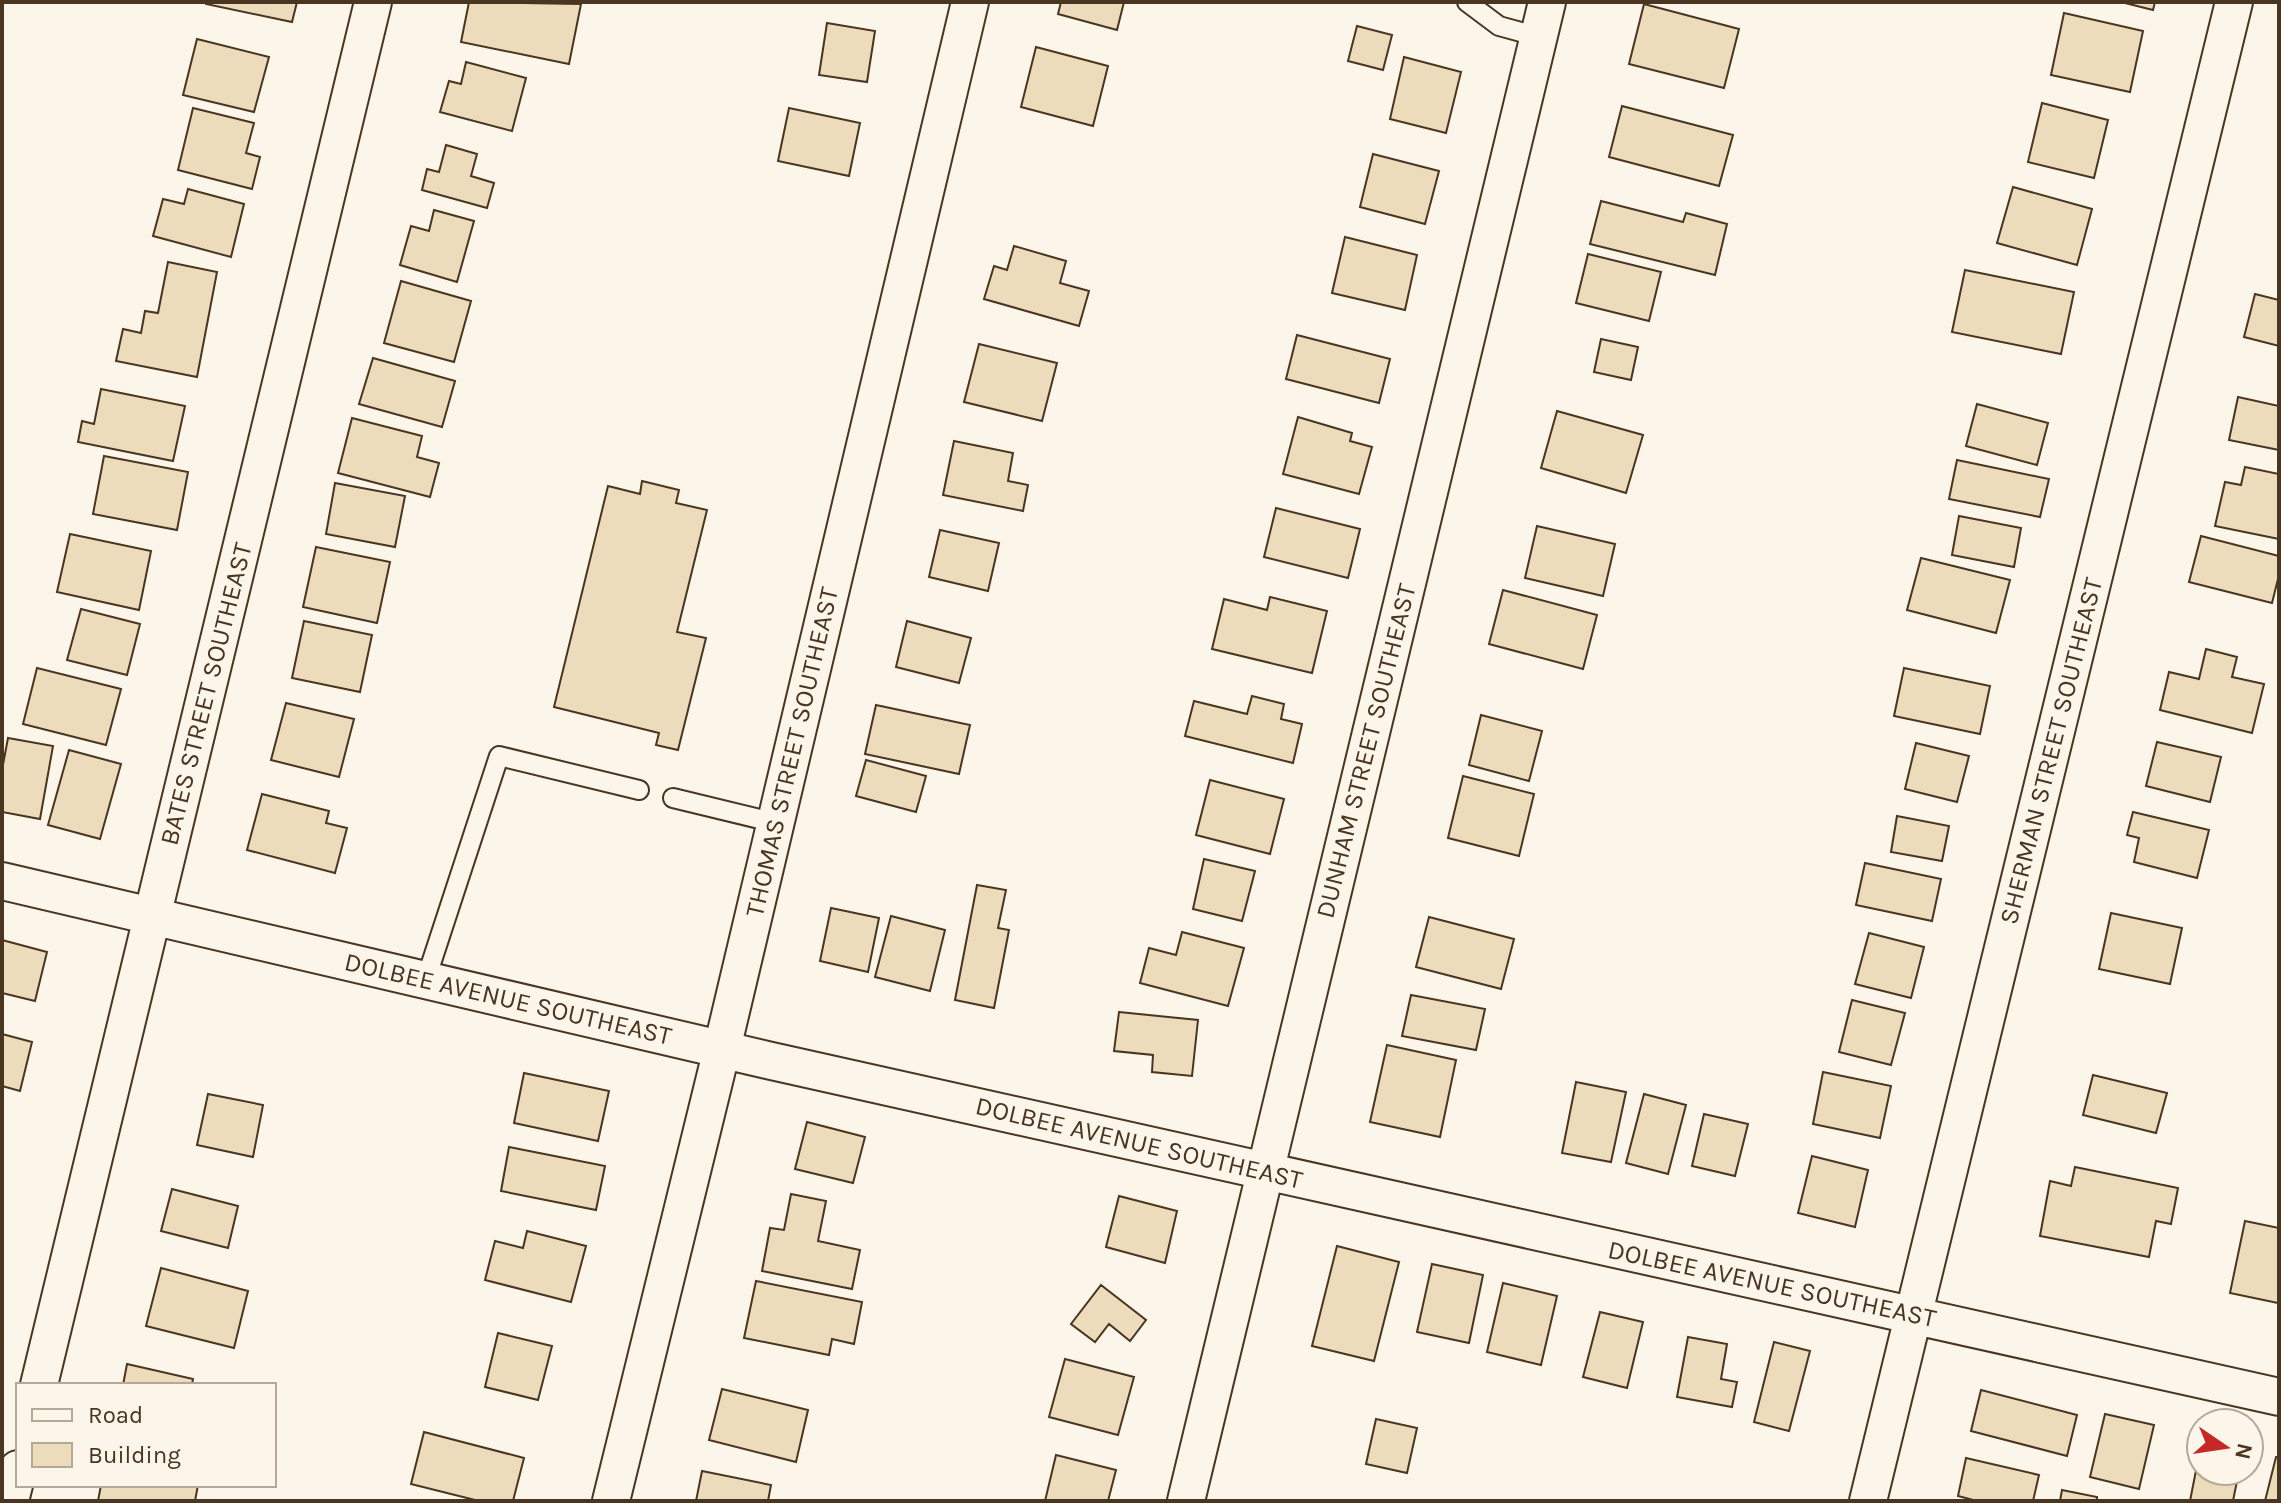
<svg xmlns="http://www.w3.org/2000/svg" width="2281" height="1503" viewBox="0 0 2281 1503" font-family="Karla,sans-serif">
<style>
.building{fill:#ecdcbc;stroke:#4a3520;stroke-width:2}
.lines{fill:none;stroke-linecap:round;stroke-linejoin:round}
.lane-casing{stroke:#4a3520;stroke-width:22}
.street-casing{stroke:#4a3520;stroke-width:40}
.lane{stroke:#fbf6e9;stroke-width:18}
.street{stroke:#fbf6e9;stroke-width:36}
.labels{text-anchor:middle;dominant-baseline:central;stroke-width:6;stroke-linejoin:round;paint-order:stroke}
.street-label{font-size:26px;fill:#4a3520;stroke:#fbf6e9}
</style>
<rect width="100%" height="100%" fill="#fbf6e9"/>
<!-- building -->
<path class="building" d="M206,2H297L292,22L206,4Z
M469,2L581,4L569,64L461,42Z
M1061,2H1124L1117,30L1058,14Z
M2121,2H2155L2153,10Z
M1644,4L1739,29L1724,88L1629,64Z
M2064,13L2143,31L2130,92L2051,75Z
M827,23L875,31L867,82L819,75Z
M1357,26L1392,35L1383,70L1348,61Z
M197,39L269,57L254,112L183,95Z
M1036,47L1108,66L1093,126L1021,107Z
M1404,57L1461,72L1446,133L1390,119Z
M466,62L526,78L512,131L440,112L449,81L461,84Z
M2042,103L2108,120L2094,178L2028,162Z
M1622,106L1733,135L1719,186L1609,157Z
M193,108L254,123L246,153L260,157L252,189L178,170Z
M789,108L860,123L849,176L778,161Z
M446,145L477,154L471,176L494,183L487,208L422,190L427,169L439,172Z
M1373,154L1439,171L1425,224L1360,207Z
M2013,187L2092,209L2077,265L1997,243Z
M188,189L244,204L231,257L153,236L163,199L184,204Z
M1601,201L1683,222L1686,213L1727,224L1715,275L1590,244Z
M434,210L474,221L457,282L400,265L411,226L429,231Z
M1345,237L1417,255L1405,310L1332,293Z
M1014,246L1066,261L1060,283L1089,291L1079,326L984,299L994,266L1007,270Z
M1588,254L1661,272L1649,321L1576,303Z
M168,262L217,272L197,377L116,361L123,329L141,333L145,311L158,313Z
M1965,270L2074,292L2061,354L1952,332Z
M401,281L471,301L454,362L384,343Z
M2255,294L2279,300V346L2244,337Z
M1297,335L1390,359L1379,403L1286,379Z
M1601,339L1638,347L1631,380L1594,372Z
M979,344L1057,363L1042,421L964,402Z
M373,358L455,381L442,427L359,404Z
M101,389L185,406L173,461L78,442L82,421L94,424Z
M2238,397L2279,406V450L2229,440Z
M1977,404L2048,423L2037,465L1966,446Z
M1557,411L1643,435L1626,493L1541,468Z
M1298,417L1352,433L1350,441L1372,447L1359,494L1283,474Z
M352,418L422,436L417,457L439,463L430,497L338,473Z
M954,441L1013,453L1008,481L1028,485L1023,511L943,495Z
M104,456L188,472L177,530L93,514Z
M1957,460L2049,479L2040,517L1949,499Z
M2245,467L2279,474V539L2215,526L2225,482L2241,485Z
M642,481L679,490L676,503L707,510L677,632L706,638L678,750L656,745L659,733L554,707L608,486L640,494Z
M335,483L405,496L395,547L326,534Z
M1276,508L1360,529L1348,578L1264,557Z
M1959,516L2021,528L2014,567L1952,555Z
M1537,526L1615,544L1603,596L1525,578Z
M940,530L999,543L988,591L929,577Z
M70,534L151,551L139,610L57,592Z
M2201,536L2279,556V575L2272,603L2189,582Z
M316,547L390,562L377,623L303,607Z
M1921,558L2010,580L1996,633L1907,610Z
M1503,590L1597,615L1583,669L1489,644Z
M1270,597L1327,611L1312,673L1212,649L1224,599L1267,610Z
M81,609L140,624L127,675L67,660Z
M304,621L372,635L360,692L292,678Z
M907,621L971,638L959,683L896,667Z
M2206,649L2237,657L2232,677L2264,684L2252,733L2160,710L2169,672L2199,679Z
M37,668L121,689L106,745L23,724Z
M1904,668L1990,686L1980,734L1894,716Z
M1252,696L1284,704L1281,719L1302,724L1293,763L1185,736L1194,701L1247,714Z
M286,703L354,719L339,777L271,760Z
M876,705L970,725L959,774L865,754Z
M1481,715L1542,731L1529,781L1469,765Z
M8,738L53,746L40,819L2,812V770Z
M2157,742L2221,757L2210,802L2146,786Z
M1916,743L1969,756L1957,802L1905,789Z
M69,750L121,764L100,839L48,825Z
M866,760L926,776L916,812L856,796Z
M1463,776L1534,794L1519,856L1448,838Z
M1210,780L1284,799L1270,854L1196,835Z
M262,794L329,811L326,823L347,828L335,873L247,850Z
M2133,812L2209,830L2197,878L2134,862L2139,838L2127,835Z
M1897,816L1949,826L1942,861L1891,852Z
M1204,859L1255,871L1242,921L1193,909Z
M1865,863L1941,879L1932,921L1856,905Z
M977,885L1006,890L998,928L1009,930L994,1008L955,1000Z
M831,908L879,918L868,972L820,961Z
M2111,913L2182,928L2170,984L2099,969Z
M891,916L945,930L930,991L875,977Z
M1429,917L1514,939L1501,989L1416,967Z
M1182,932L1244,948L1228,1006L1140,983L1149,948L1176,955Z
M1869,933L1924,947L1911,998L1855,984Z
M2,940L47,952L35,1001L2,993Z
M1411,995L1485,1009L1476,1050L1402,1036Z
M1852,1000L1905,1013L1891,1065L1839,1052Z
M1119,1012L1198,1020L1192,1076L1152,1072L1153,1055L1114,1051Z
M2,1034L32,1042L20,1091L2,1086Z
M1387,1045L1456,1060L1440,1137L1370,1122Z
M1823,1072L1891,1086L1880,1138L1813,1124Z
M524,1073L609,1091L598,1141L514,1123Z
M2093,1075L2167,1093L2156,1133L2083,1115Z
M1576,1082L1626,1092L1611,1162L1562,1153Z
M208,1094L263,1105L253,1157L197,1145Z
M1644,1094L1686,1105L1668,1174L1626,1163Z
M1704,1114L1748,1124L1735,1176L1692,1166Z
M807,1122L865,1137L853,1183L795,1169Z
M509,1147L605,1166L596,1210L501,1191Z
M1812,1156L1868,1170L1855,1227L1798,1213Z
M2075,1167L2178,1188L2171,1224L2156,1221L2149,1257L2040,1236L2050,1181L2071,1186Z
M172,1189L238,1206L228,1248L161,1231Z
M791,1194L826,1201L818,1241L860,1250L852,1289L762,1271L770,1228L784,1230Z
M1119,1196L1177,1211L1165,1263L1106,1247Z
M2245,1221L2279,1228L2278,1303L2230,1293Z
M527,1231L586,1246L571,1302L485,1280L495,1241L523,1248Z
M1337,1246L1399,1262L1374,1361L1312,1346Z
M1432,1264L1483,1275L1469,1343L1417,1332Z
M161,1268L248,1291L234,1348L146,1326Z
M756,1281L862,1302L854,1344L832,1339L829,1355L744,1338Z
M1503,1283L1557,1296L1541,1365L1487,1352Z
M1101,1285L1146,1320L1130,1341L1109,1324L1095,1342L1071,1324Z
M1600,1312L1643,1322L1627,1388L1583,1377Z
M498,1333L552,1346L538,1400L485,1387Z
M1688,1337L1727,1344L1721,1379L1737,1382L1732,1407L1677,1397Z
M1774,1342L1810,1351L1789,1431L1754,1422Z
M1065,1359L1134,1377L1118,1435L1049,1417Z
M127,1364L193,1379L192,1385H123Z
M722,1389L808,1410L796,1462L709,1440Z
M1981,1390L2077,1415L2067,1456L1971,1431Z
M2105,1414L2154,1425L2139,1489L2090,1477Z
M1376,1419L1417,1428L1407,1473L1366,1464Z
M424,1432L524,1458L513,1501H479L411,1484Z
M2201,1445V1471H2239L2233,1501H2190Z
M1056,1455L1116,1470L1108,1501H1045Z
M2276,1457H2279V1501H2265Z
M1966,1458L2039,1475L2033,1501H1977L1958,1496Z
M702,1471L771,1485L768,1501H696Z
M101,1485H198L195,1501H98Z
M2062,1490L2097,1497V1501H2060Z"/>
<g class="lines">
<!-- lane casing -->
<g class="lane-casing">
<path id="lane" d="M1467,2L1499,26L1539,37
M673,798L776,823
M426,979L499,756L639,790"/>
</g>
<!-- street casing -->
<g class="street-casing">
<path id="street" d="M2,881L767,1060L2279,1397
M39,1385L373,2
M10,1501L18,1469
M611,1501L722,1049L970,2
M1186,1501L1547,2
M1868,1501L2234,2"/>
</g>
<!-- lane -->
<use href="#lane" class="lane"/>
<!-- street -->
<use href="#street" class="street"/>
</g>
<g class="labels">
<!-- street labels -->
<g class="street-label">
<text transform="translate(206 694) rotate(-76)">BATES STREET SOUTHEAST</text>
<text transform="translate(1366 751) rotate(-76)">DUNHAM STREET SOUTHEAST</text>
<text transform="translate(2051 751) rotate(-76)">SHERMAN STREET SOUTHEAST</text>
<text transform="translate(792 752) rotate(-77)">THOMAS STREET SOUTHEAST</text>
<text transform="translate(508 999) rotate(13)">DOLBEE AVENUE SOUTHEAST</text>
<text transform="translate(1139 1143) rotate(13)">DOLBEE AVENUE SOUTHEAST</text>
<text transform="translate(1772 1284) rotate(12)">DOLBEE AVENUE SOUTHEAST</text>
</g>
</g>
<!-- border -->
<rect width="2281" height="1503" fill="none" stroke="#4a3520" stroke-width="8"/>
<!-- legend -->
<rect x="16" y="1383" width="260" height="104" fill="#fbf6e9" stroke="#b4a999" stroke-width="2"/>
<rect x="32" y="1409" width="40" height="12" fill="#fbf6e9" stroke="#b4a999" stroke-width="2"/>
<text x="88" y="1423" font-size="24" fill="#4a3520">Road</text>
<rect x="32" y="1443" width="40" height="24" fill="#ecdcbc" stroke="#b4a999" stroke-width="2"/>
<text x="88" y="1463" font-size="24" fill="#4a3520">Building</text>
<!-- north arrow -->
<g transform="translate(2225 1447) rotate(103)"><circle r="38" fill="#fbf6e9" stroke="#b4a999" stroke-width="2"/>
<path d="M0-6L14 30L0 20L-14 30Z" fill="#c62828"/>
<text y="-12" font-size="22" font-weight="bold" text-anchor="middle" fill="#4a3520">N</text>
</g>
</svg>
